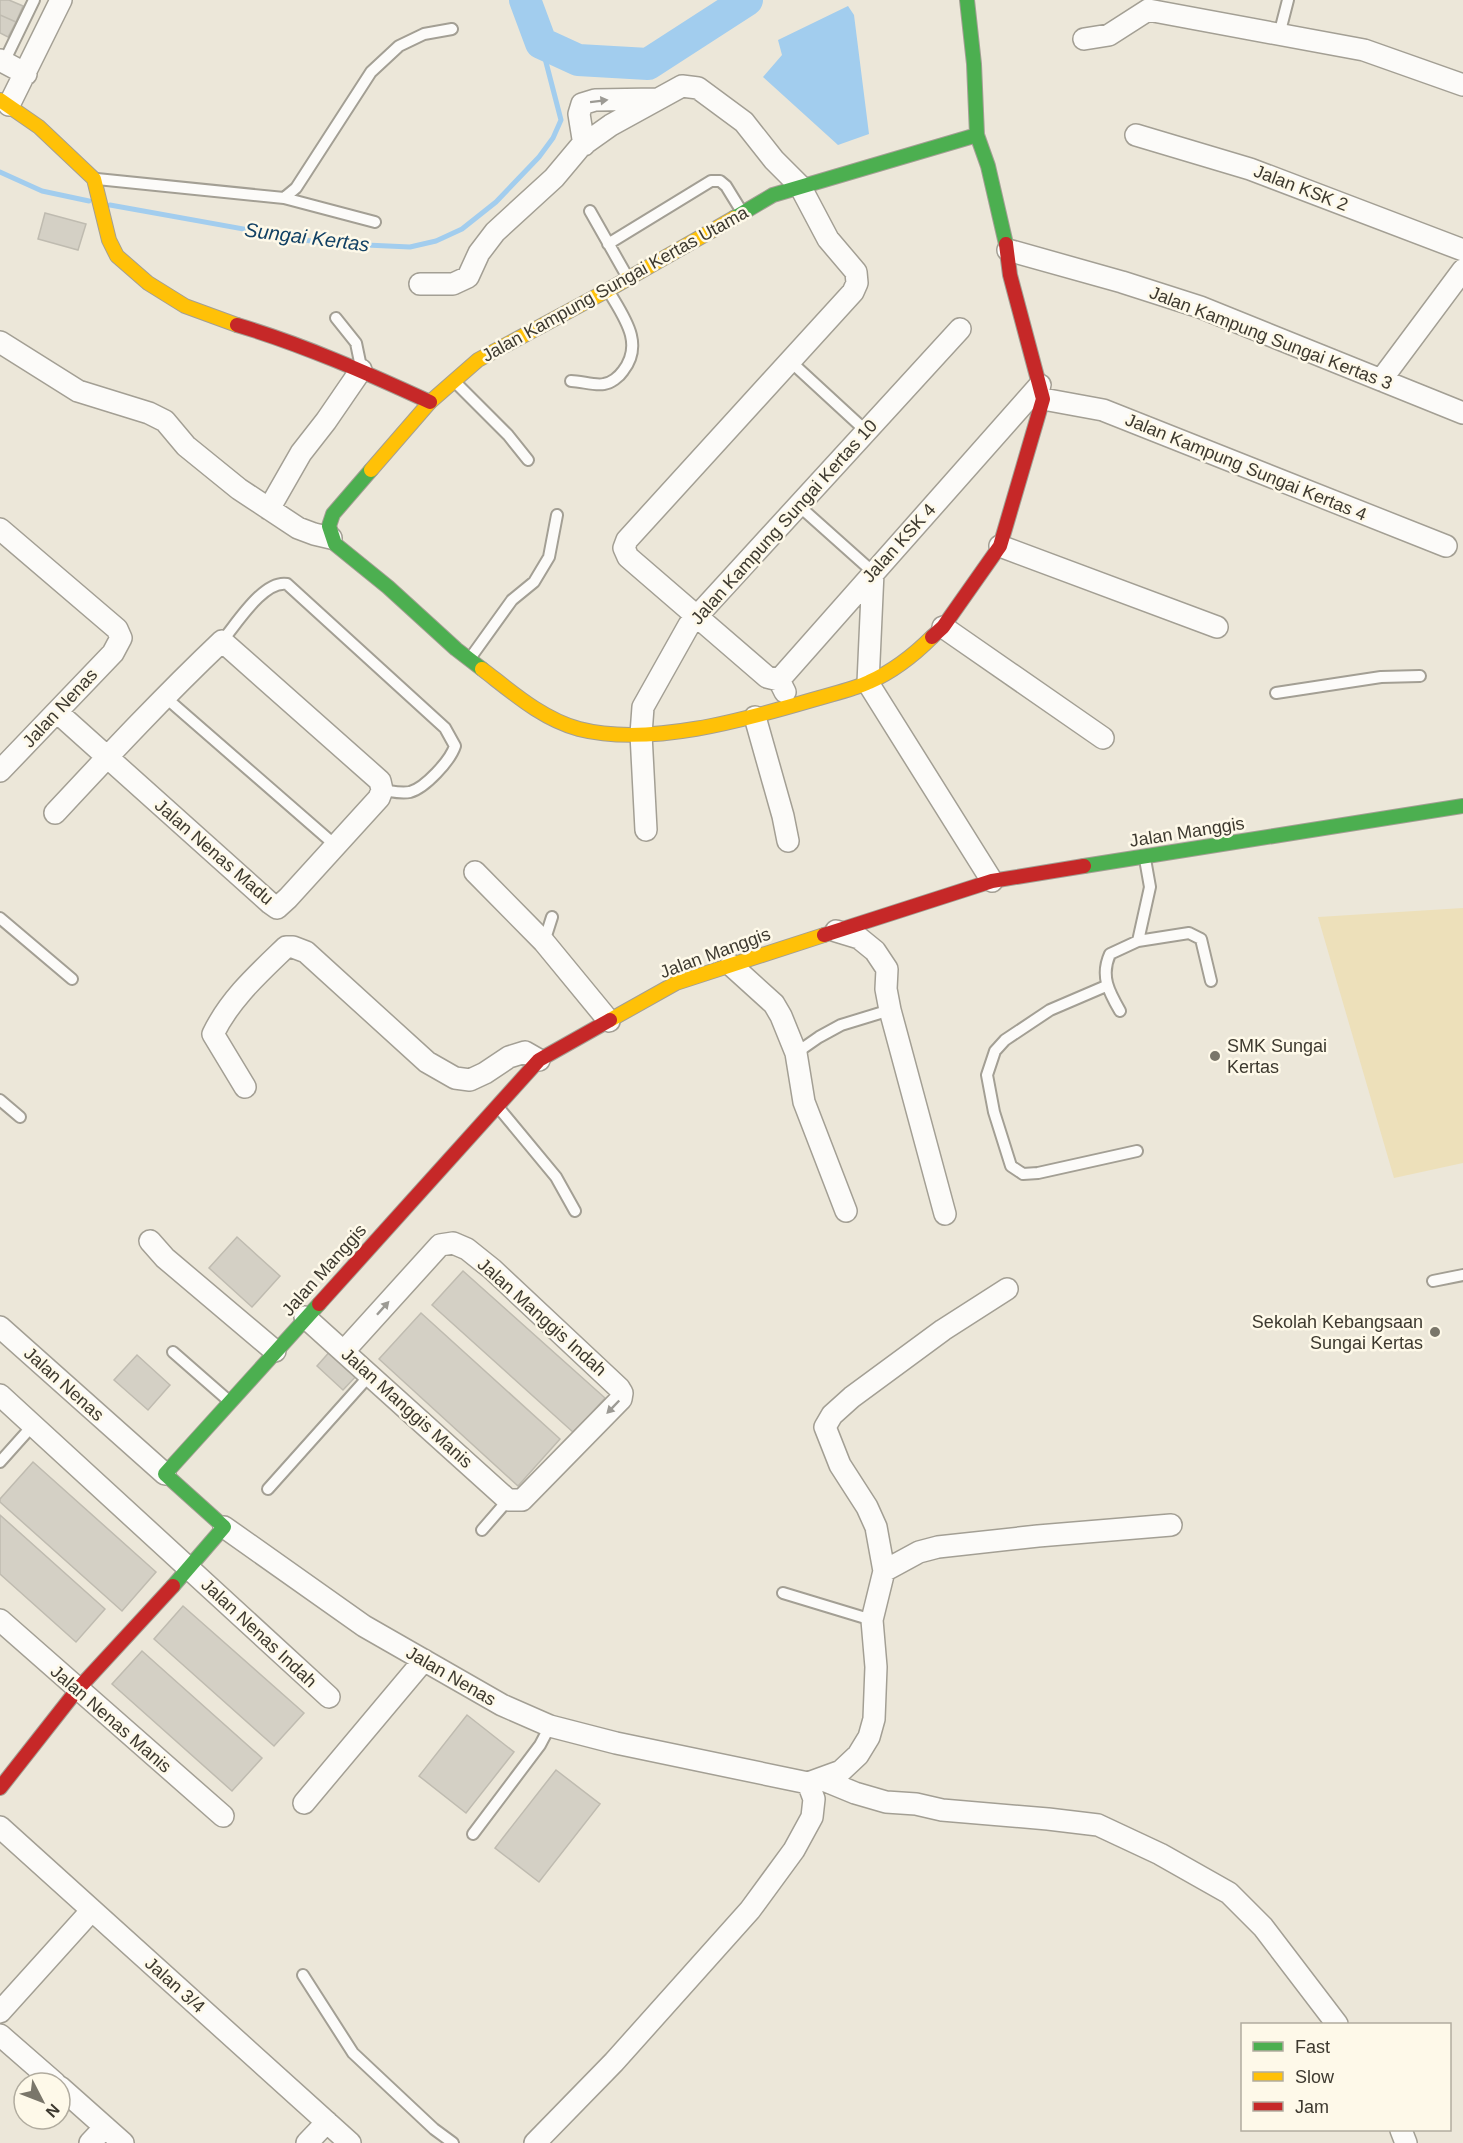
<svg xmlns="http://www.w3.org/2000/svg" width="1463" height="2143" viewBox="0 0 1463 2143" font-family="Helvetica,sans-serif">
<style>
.green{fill:#ede0ba}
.water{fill:#a2cdee}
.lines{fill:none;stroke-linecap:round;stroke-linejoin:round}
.stream{stroke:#a2cdee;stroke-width:5}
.river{stroke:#a2cdee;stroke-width:32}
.building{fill:#d4d0c5;stroke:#bfbbb0;stroke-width:1.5}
.lane-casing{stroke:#a39f94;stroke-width:14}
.street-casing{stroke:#a39f94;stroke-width:24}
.fast-casing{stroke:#a39f94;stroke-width:16}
.slow-casing{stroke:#a39f94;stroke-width:16}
.jam-casing{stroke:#a39f94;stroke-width:16}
.lane{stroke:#fcfbf9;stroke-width:10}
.street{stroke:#fcfbf9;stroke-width:21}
.fast{stroke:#4caf50;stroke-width:14}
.slow{stroke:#ffc107;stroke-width:14}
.jam{stroke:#c62828;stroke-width:14}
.oneway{fill:#9c9a94}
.poi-dot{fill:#7a766a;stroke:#fef9e9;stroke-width:2}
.labels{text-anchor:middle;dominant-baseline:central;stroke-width:5;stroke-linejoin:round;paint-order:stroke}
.street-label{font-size:18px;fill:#3d392f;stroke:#fef9e9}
.poi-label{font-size:18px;fill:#3d392f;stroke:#fef9e9;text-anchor:start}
.water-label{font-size:20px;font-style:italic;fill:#124164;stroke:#fef9e9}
</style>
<rect width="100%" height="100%" fill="#ece7d9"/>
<!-- green -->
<path class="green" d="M1463,908V1163L1394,1178L1318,917Z"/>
<!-- water -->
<path class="water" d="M848,6L854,15L869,134L838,145L763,77L782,55L778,40Z"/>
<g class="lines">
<!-- stream -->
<path class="stream" d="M0,172L42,191L89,201
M110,205L322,243L410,247L436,241L462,229L496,202L539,157L553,138L561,120L541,43"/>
<!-- river -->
<path class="river" d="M525,0L541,43L578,60L648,64L747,0"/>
</g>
<!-- building -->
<path class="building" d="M0,0H9L23,6L16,22L0,15Z
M0,15L16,22L8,37L0,33Z
M45,213L86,224L78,250L38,239Z
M237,1237L280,1276L252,1307L209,1268Z
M463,1271L605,1398L574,1433L432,1305Z
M421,1313L560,1439L518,1486L379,1359Z
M332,1349L359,1373L343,1390L317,1366Z
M137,1355L170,1385L148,1410L114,1380Z
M33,1462L156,1572L122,1611L0,1502V1499Z
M0,1515L105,1609L76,1642L0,1574Z
M183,1606L304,1713L274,1746L154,1639Z
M142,1651L262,1758L232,1791L112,1684Z
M467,1715L514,1752L466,1813L419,1776Z
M556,1770L600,1804L539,1882L495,1848Z"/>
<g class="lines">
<!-- lane casing -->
<g class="lane-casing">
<path id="lane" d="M1279,35L1288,0
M4,62L34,0
M97,179L284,198L296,188L371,72L399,46L424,34L452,29
M284,198L375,222
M590,211L628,278
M608,244L711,181H720L726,186L742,212
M336,318L356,343L361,367
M790,361L866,431
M571,381C581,381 595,386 604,384C611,383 619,377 623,371C645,343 623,316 608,290
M457,384L508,435L528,460
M798,505L873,572
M222,641C236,625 263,580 287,584L445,728L455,746C450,761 425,788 410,792C400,794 391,791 382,790
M471,657L512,600L534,582L549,557L557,515
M1276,693L1381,677L1420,676
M165,697L335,845
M0,918L72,979
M1138,941L1189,933L1201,939L1211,981
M544,942L552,917
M1106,986L1050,1010L1005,1040L995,1051L987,1075L994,1112L1011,1166L1023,1174L1038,1173L1137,1151
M1120,1011C1109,992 1100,976 1110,954L1138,941L1150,887L1145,859
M796,1053L819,1037L841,1025L890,1010
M0,1100L20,1117
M498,1107L556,1177L575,1211
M1433,1281L1463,1275
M173,1352L229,1401
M0,1462L34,1424
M268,1489L370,1375
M482,1530L508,1500
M783,1593L872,1620
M473,1834L540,1745L550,1726
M303,1975L353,2053L434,2129L453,2143"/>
</g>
<!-- street casing -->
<g class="street-casing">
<path id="street" d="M1084,39L1109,35L1148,10L1364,50L1463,85
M0,60L26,74
M9,105L61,0
M1136,135L1250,169L1463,250
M584,145L579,114L582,104L595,100L657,99
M1008,250L1122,282L1200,307L1463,413
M420,284H453L468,277L479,253L495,232L554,178L580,147L611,125L682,86L698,88L744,122L774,160L800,186L828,239L856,272L857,283L853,292L627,540L624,548L628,557L767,677L779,680
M0,342L78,391L149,413L165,421L186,446L239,489L298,528L314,534L331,538
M1381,380L1463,270
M1043,399L1103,410L1446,546
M269,509L301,453L326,421L361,370
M0,529L117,629L121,638L113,653L0,771
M1000,546L1217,627
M873,572L868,683L992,881
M943,627L1103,738
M785,692L779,680L1040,385
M755,717L783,816L788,841
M55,813C110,754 164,696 222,641L380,781L382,790L379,798L288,898L277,908L270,903L57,712
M646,830L641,734L643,707L689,625L960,329
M475,872L544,942L609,1021
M836,931L859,938L875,951L887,969L886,989L890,1010L945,1214
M731,965L774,1004L781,1016L796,1053L804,1102L846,1211
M245,1087L213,1034C230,999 258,974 286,947H293L306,952L427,1062L455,1078L470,1080L485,1073L509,1057L525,1052L539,1060
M150,1241L165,1258L275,1351
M305,1317L508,1500H522L621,1399L622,1393L619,1388L492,1269L467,1249L453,1243L440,1245L344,1351
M0,1327L165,1474
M0,1395L329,1697
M224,1527L364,1626L502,1705L550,1726L616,1743L808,1783L841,1771L858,1755L869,1737L874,1719L876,1667L872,1620L884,1571L876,1527L867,1507L840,1465L825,1427L832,1415L852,1397L943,1330L1007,1289
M884,1571L919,1552L938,1547L1038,1536L1171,1525
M0,1620L223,1816
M821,1779L855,1793L886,1802L916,1804L942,1810L1048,1819L1098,1825L1160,1854L1229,1893L1263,1927L1337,2024
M304,1803L424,1660
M0,1827L350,2143
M0,2012L92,1910
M0,2035L55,2083
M60,2087L123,2143
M1401,2130L1406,2143
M90,2143L105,2127
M307,2143L327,2122
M535,2143L614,2062L750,1910L794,1850L812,1817L814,1799L808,1783"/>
</g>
<!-- fast casing -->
<g class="fast-casing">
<path id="fast" d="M967,0L974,64L977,135L988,166L1006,244
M734,218L773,195L977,135
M371,470L333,514L329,526L335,544L388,587L456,649L482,669
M1084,866L1463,806
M173,1586L224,1527L165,1474L319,1304"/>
</g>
<!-- slow casing -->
<g class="slow-casing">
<path id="slow" d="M0,100L39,127L94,179L109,240L117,256L148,283L185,306L237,325
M371,470L430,402L478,360L608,290L734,218
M482,669C512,692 542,719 579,729C649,747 744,720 812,700C831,694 852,690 869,682C894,671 913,656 932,637
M610,1020L676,983L824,935"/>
</g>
<!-- jam casing -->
<g class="jam-casing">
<path id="jam" d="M237,325C304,345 367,373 430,402
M932,637L943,627L1000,546L1043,399L1010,275L1006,244
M824,935L992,881L1084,866
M319,1304L539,1060L610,1020
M0,1788L77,1690L173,1586"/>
</g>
<!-- lane -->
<use href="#lane" class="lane"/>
<!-- street -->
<use href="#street" class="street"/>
<!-- fast -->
<use href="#fast" class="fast"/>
<!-- slow -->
<use href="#slow" class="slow"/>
<!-- jam -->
<use href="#jam" class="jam"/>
</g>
<!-- one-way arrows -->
<defs><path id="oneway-solid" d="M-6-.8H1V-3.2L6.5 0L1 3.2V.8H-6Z" transform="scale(1.5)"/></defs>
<g class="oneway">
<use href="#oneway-solid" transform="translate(599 101) rotate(-7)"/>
<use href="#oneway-solid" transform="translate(383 1308) rotate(-48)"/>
<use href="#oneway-solid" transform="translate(613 1407) rotate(134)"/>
</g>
<!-- markers -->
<g class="poi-dot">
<circle cx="1215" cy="1056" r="6"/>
<circle cx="1435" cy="1332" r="6"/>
</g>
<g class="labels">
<!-- street labels -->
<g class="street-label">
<text transform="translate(1301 188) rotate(21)">Jalan KSK 2</text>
<text transform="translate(615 284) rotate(-29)">Jalan Kampung Sungai Kertas Utama</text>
<text transform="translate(1271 338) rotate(21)">Jalan Kampung Sungai Kertas 3</text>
<text transform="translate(1246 467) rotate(22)">Jalan Kampung Sungai Kertas 4</text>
<text transform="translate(784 522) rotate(-48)">Jalan Kampung Sungai Kertas 10</text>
<text transform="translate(899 543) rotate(-48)">Jalan KSK 4</text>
<text transform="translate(60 708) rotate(-47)">Jalan Nenas</text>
<text transform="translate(1187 832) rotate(-9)">Jalan Manggis</text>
<text transform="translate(214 852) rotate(41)">Jalan Nenas Madu</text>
<text transform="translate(715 953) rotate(-20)">Jalan Manggis</text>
<text transform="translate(324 1270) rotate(-48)">Jalan Manggis</text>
<text transform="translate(542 1317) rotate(42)">Jalan Manggis Indah</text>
<text transform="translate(64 1384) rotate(42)">Jalan Nenas</text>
<text transform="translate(407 1408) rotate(42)">Jalan Manggis Manis</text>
<text transform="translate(259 1633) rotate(43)">Jalan Nenas Indah</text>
<text transform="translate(451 1676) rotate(30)">Jalan Nenas</text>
<text transform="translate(111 1719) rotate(41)">Jalan Nenas Manis</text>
<text transform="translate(175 1985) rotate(42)">Jalan 3/4</text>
</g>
<!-- poi labels -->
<g class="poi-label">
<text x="1227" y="1046">SMK Sungai<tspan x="1227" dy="21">Kertas</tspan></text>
<text x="1423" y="1322" text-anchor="end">Sekolah Kebangsaan<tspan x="1423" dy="21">Sungai Kertas</tspan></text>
</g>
<!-- water labels -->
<g class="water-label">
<text transform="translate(307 237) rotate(7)">Sungai Kertas</text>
</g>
</g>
<!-- legend -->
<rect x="1241" y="2023" width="210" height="108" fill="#fef9e9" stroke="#b1ac9f" stroke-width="1.5"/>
<rect x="1253" y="2042" width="30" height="9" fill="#4caf50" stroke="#b1ac9f" stroke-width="1.5"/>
<text x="1295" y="2053" font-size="18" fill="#3d392f">Fast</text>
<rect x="1253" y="2072" width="30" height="9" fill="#ffc107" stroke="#b1ac9f" stroke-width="1.5"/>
<text x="1295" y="2083" font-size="18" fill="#3d392f">Slow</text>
<rect x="1253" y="2102" width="30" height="9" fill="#c62828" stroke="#b1ac9f" stroke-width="1.5"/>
<text x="1295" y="2113" font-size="18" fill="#3d392f">Jam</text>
<!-- north arrow -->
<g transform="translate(42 2101) rotate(132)"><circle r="28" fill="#fef9e9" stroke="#b1ac9f" stroke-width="1.5"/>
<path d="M0-4.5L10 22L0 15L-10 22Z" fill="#7a766a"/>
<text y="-9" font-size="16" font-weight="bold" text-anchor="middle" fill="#3d392f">N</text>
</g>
</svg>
